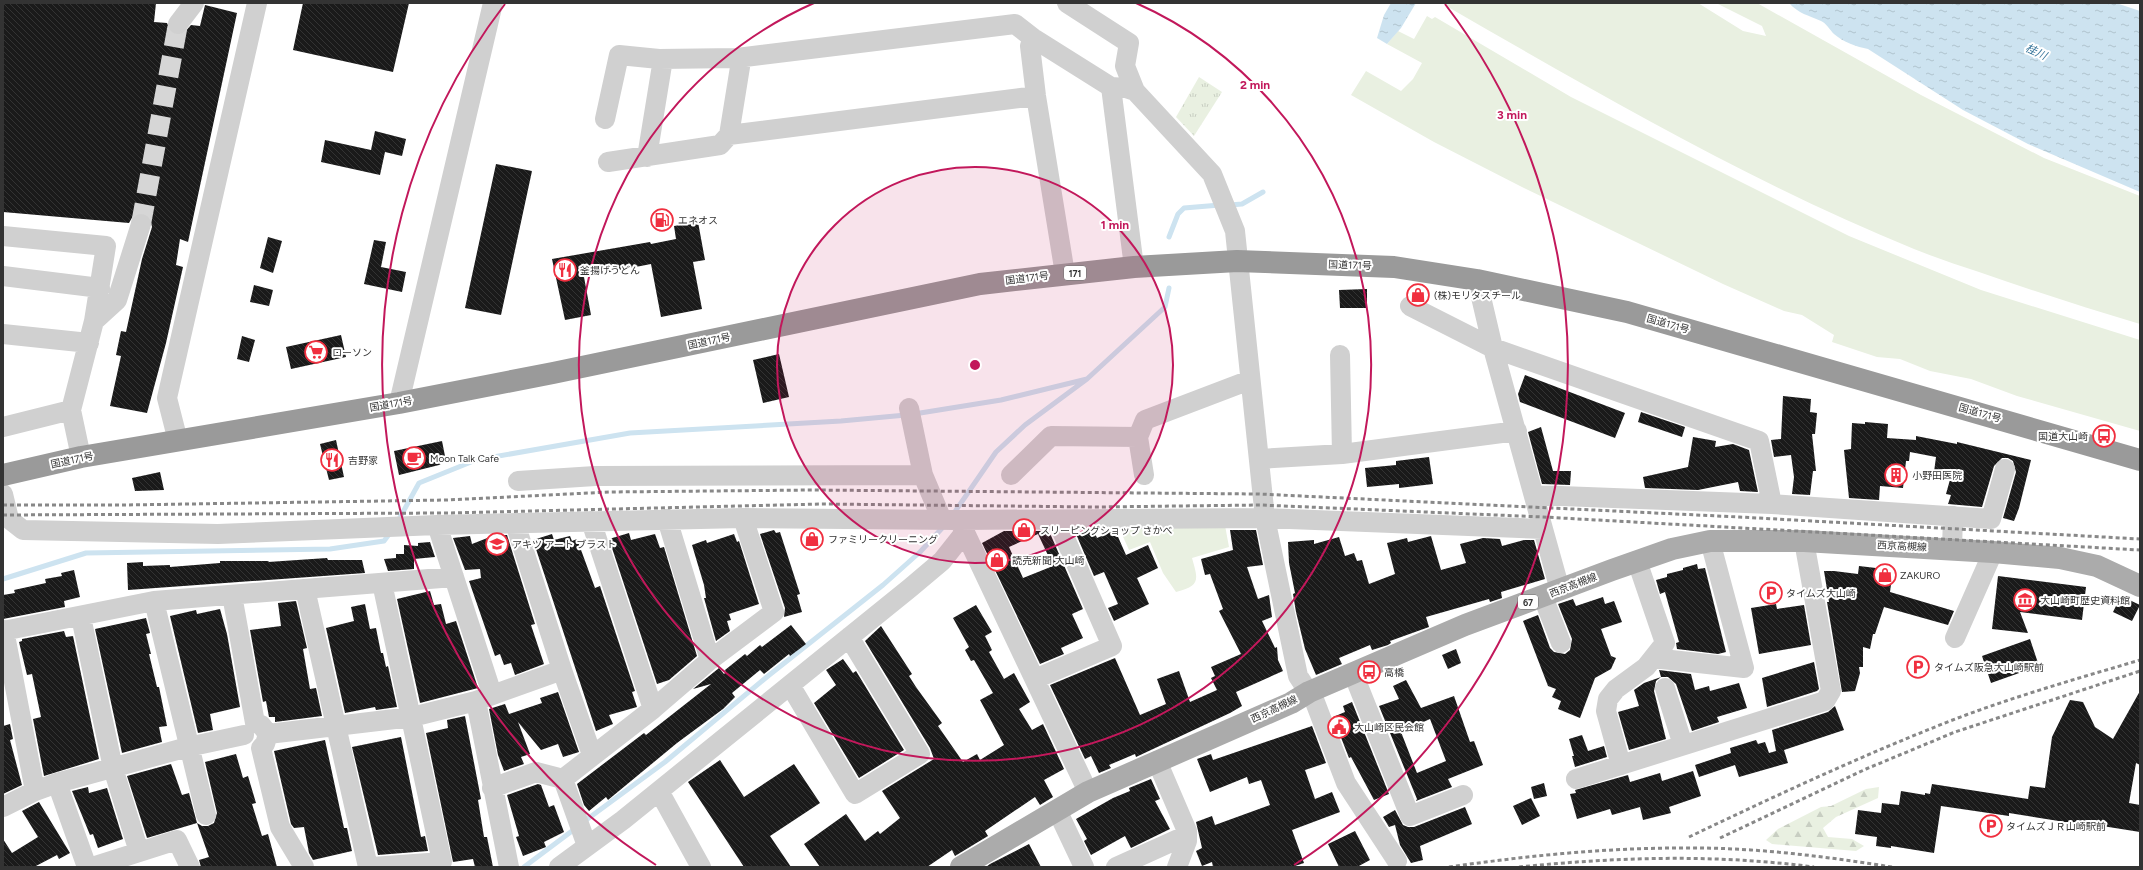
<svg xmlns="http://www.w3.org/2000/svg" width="2143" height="870" viewBox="0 0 2143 870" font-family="Figtree,'Noto Sans JP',sans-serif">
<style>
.green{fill:#e9f0e1}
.forest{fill:url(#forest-firs)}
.park{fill:url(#park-tufts)}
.water{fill:url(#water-ripples)}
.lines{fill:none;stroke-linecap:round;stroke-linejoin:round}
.stream{stroke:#cde3f0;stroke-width:5}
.building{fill:url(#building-back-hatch);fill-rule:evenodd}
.minor-tunnel{stroke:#d6d6d6;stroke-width:20;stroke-dasharray:20 10;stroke-linecap:butt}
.minor{stroke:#d0d0d0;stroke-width:20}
.major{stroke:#ababab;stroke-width:22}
.highway{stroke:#9a9a9a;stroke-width:22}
.rail{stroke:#888;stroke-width:3;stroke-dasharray:4 3;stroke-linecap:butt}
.ring{fill:none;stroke:#c2185b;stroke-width:2}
.labels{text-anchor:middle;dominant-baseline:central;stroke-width:4;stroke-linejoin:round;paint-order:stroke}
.shield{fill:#fff;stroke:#707070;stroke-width:1}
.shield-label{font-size:9px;font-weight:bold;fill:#333}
.poi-label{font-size:10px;fill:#333;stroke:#fff;text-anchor:start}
.street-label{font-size:10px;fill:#333;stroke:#fff}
.water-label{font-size:11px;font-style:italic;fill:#3a779c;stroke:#fff}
.centre{fill:#c2185b;stroke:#fff;stroke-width:2}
.ring-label{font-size:12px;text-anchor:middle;font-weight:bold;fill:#c2185b;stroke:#fff;stroke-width:4;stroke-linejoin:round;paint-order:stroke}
</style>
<defs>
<pattern id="forest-firs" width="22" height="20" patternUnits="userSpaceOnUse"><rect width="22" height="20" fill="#e9f0e1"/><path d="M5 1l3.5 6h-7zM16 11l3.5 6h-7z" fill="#c8cec2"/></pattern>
<pattern id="park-tufts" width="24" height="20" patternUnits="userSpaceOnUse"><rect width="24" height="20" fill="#e9f0e1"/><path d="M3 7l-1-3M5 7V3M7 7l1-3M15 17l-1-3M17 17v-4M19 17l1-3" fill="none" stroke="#c8cec2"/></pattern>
<pattern id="water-ripples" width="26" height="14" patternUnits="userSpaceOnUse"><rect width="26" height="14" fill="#cde3f0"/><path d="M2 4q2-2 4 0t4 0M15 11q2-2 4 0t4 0" fill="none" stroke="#b0c3ce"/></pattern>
<pattern id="building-back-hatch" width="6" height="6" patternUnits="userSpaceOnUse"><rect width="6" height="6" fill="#1a1a1a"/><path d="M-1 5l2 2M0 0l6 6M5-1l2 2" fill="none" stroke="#333"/></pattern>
</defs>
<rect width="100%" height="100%" fill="#fff"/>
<!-- green -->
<path class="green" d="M1445,3H1698L1743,31L1766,36L1762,26L1716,3H1757L1921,95L2044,158L2140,196V324C2086,308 2033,291 1979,272C1958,265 1936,258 1914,249C1752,183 1599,94 1448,7Z
M1427,16L1432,19L1435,17L1571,97L1849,236L1981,290L2140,340V431L2017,396L1971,379L1930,371L1900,359L1877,357L1832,342L1834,335L1802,315L1784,311L1723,284L1520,186L1434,142L1351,95L1366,71L1401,91L1413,79L1422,63L1387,44L1398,31L1414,39Z
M1224,520L1229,547L1192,558C1198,579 1201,586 1176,592L1163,573L1150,542L1129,550L1116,521Z"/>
<!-- forest -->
<path class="forest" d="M1879,787L1878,798L1836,817L1823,828L1828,837L1852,839L1864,846L1856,851L1772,844L1766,840L1778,829L1821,807L1831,806L1866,789Z"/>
<!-- park -->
<path class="park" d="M1199,77L1222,92L1194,136L1176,117Z"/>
<!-- water -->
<path class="water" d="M1391,3H1416L1401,28L1387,44L1377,38L1384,15Z
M1789,3H2116L2140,11V192L2028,144L1963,110L1868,49C1857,47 1843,42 1834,34C1830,30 1826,23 1821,21C1808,15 1799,14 1789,3Z"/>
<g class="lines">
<!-- stream -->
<path class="stream" d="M1230,205L1242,204L1263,192
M1169,237L1178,214L1184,208L1220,205
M914,414L1001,400L1087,379
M952,516L996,452L1025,425L1087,379L1165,307L1169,288
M398,521L419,483L476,460L630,433L841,421L906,415
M3,579L86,553L330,549L384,541L390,533
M582,823L665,762L768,676L883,585L920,552L945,525
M524,867L576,828"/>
</g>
<!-- building -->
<path class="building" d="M3,3H156L154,22L167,23L171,33L177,35L183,34L191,25L200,26L205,5L237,13L188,242L180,239L176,265L183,267L166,343L147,413L110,406L121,356L116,355L121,331L126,332L142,259L152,227L150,217L145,213H138L133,216L129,223L3,212Z
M303,3H409L393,72L293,50Z
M375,131L406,139L402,156L385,152L380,175L321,162L325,140L371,150Z
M496,164L532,171L501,315L465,308Z
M698,222L705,260L693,262L702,309L661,317L651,264L584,277L591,315L565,320L552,259L650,242L651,244L676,239L674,226Z
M268,237L282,241L273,273L260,268Z
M374,240L386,242L381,267L406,272L402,292L364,284Z
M254,285L273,290L269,306L250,302Z
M1367,289V308H1340L1339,290Z
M341,335L346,357L291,369L286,347Z
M242,336L255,340L249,362L237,359Z
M779,354L789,397L763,403L753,360Z
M1525,375L1625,413L1615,438L1520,402L1518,394Z
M1783,396L1811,399L1810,412L1817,413L1815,434H1812L1816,471H1813L1810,495L1792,494L1794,477L1791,455L1774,457L1771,440L1781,439Z
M1641,412L1685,427L1682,437L1638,422Z
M1865,422L1888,424L1887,438L1916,440V436L1957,444V442L2031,460L2019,508L2014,521L2003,518L2016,472L2013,461L2008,458H2002L1994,466L1982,507L1948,504L1951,495L1946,494L1951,476L1934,472L1936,457L1910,452L1909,461H1906L1903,488L1880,486L1879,500L1849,498L1844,450L1851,449L1852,423L1865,424Z
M1541,427L1553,471H1571L1570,485L1542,484L1528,432Z
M1693,437L1716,441L1715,447L1733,444L1749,450L1758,492L1740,491L1738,482L1698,490L1645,488L1643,477L1688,467Z
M336,440L344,477L329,480L320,444Z
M442,441L446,461L439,465L399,475L394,451Z
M1429,457L1433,484L1399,488V484L1367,487L1365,468L1396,465V461Z
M160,472L164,490L135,491L132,478Z
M774,530L776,533L780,532L800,594L797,595L802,612L784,617L785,608L760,534Z
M1115,530L1126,555L1148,545L1158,568L1137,578L1149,604L1114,621L1108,608L1118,604L1104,572L1094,576L1076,534L1084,531H1094L1097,538Z
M1230,530H1256L1263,565L1247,567L1258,599L1269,595L1272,617L1262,621L1275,648L1277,647L1278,660L1283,671L1236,692L1242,706L1230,713L1136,757L1135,754L1109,765L1111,768L1099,773L1091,756L1085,759L1050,685L1115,658L1140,715L1166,704L1157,679L1179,671L1190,702L1217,690L1211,678L1215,676L1211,667L1241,654L1219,611L1223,609L1210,574L1205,575L1201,559L1233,550Z
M1004,531H1049L1083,609L1072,614L1083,638L1061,648L1064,654L1040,664L982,543ZM1038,534L1053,566L1023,578L1009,547Z
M629,533L631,540L655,534L660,548L664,547L697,656L669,680L657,684L609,539Z
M552,534L554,540L570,536L572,541L577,539L595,588L600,586L635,691L632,692L637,707L609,715L613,724L596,731L533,540Z
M734,534L737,542L739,541L759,604L729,614L731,620L727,621L730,631L716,641L704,598H706L704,585L692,545L706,540L707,543Z
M495,535H507L535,624L531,625L544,664L515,675L511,663L504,665L500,654L495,656L469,581L481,578L480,569L465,570L453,538L470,536L472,544Z
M1431,536L1441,570L1466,563L1460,544L1483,538L1500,539L1502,546L1524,540H1534L1545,579L1501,592L1502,598L1490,602L1489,599L1426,617L1429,627L1390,641L1391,643L1388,645L1372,650L1370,645L1339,658L1342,664L1316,675L1305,649L1296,612L1293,594L1295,593L1289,563L1288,542L1314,540V544L1339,537L1345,556L1354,553L1357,561L1362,560L1369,584L1395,574L1387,543L1407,538L1408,542Z
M430,542L435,557L414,559V569L388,571L384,559L396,558V554H404V545L418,546V543Z
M327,558L328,560H362L365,573L128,590L127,563L143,562V566L170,565V567L220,563V561H269L268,562Z
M1697,564L1698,569L1705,568L1726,652L1718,654L1677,649L1676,643L1679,642L1665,592L1660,594L1656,580L1667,577V574L1683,570V568Z
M1859,566L1893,570L1890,592L1954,611L1948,625L1884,607L1875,634H1873L1870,649L1863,647V667H1859L1860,673L1855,691L1842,692L1827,602H1829L1824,571H1834L1858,574Z
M74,570L80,597L64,601L65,607L3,619V595L15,593L14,590L46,583L45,579L62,576L61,573Z
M1998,576L2086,587L2082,620L2020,612L2028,633L1992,629Z
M430,591L434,605L441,604L446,624L456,621L478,688L420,703L397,599Z
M2121,596L2140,605L2132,621L2113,612Z
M1603,597L1605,604L1614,601L1622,622L1601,629L1611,656L1616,658L1611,669L1595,678L1580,718L1558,709L1561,701L1552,697L1556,689L1548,686L1523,621L1538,615L1550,648L1554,652L1565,654L1570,650L1572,639L1558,604L1573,599L1576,606Z
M296,601L307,648L303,649L310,689L316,688L322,716L275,722V717H269L266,701L263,702L250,630L281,626L278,603Z
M365,604L370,629L376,628L381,653H383L386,667L388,666L397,707L376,710L375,707L345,713L326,628L354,621L351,607Z
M1776,604L1777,609L1804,605L1811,645L1759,654L1751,608Z
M976,605L992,632L985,636L992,650L989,652L1004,679L1014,673L1030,702L1019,709L1032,730L1043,724L1064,769L1044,780L1053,797L1040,805L1035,797L985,831L988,836L978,842L955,856L952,850L927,867H820L804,844L846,814L865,841L878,831L880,834L900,818L882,791L934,759L930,748L865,641L881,626L912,674L909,676L916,687L942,723L938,726L963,762L977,754L980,760L1004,745L980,700L993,693L974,660L971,661L965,650L969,647L953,618Z
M220,609L227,634L240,707L210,714L213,730L198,733L170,616L196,610L197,614Z
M146,618L150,633L146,634L151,654H149L157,687H159L167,726L159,727L162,742L122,753L95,629Z
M791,625L806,644L790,656L789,654L764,674L760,670L732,693L735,697L723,709L677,743L608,800L606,797L589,811L584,805L577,784L644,733L646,735L711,684L693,689L719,668L724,674L726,672L725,670L745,654L747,656L760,645L762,647Z
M64,631L66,637L73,636L99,759L44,776L33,719L41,717L32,674L27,675L19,642L22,641V639Z
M2030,639L2039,666L1991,683L1982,656Z
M1456,649L1461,663L1448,669L1442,655Z
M843,659L853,673L856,671L904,750L859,778L814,703L836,685L826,670Z
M1814,662L1819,689L1817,691L1767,707L1762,678Z
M1659,670L1691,674L1695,690L1709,686L1710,691L1739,683L1747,708L1717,717L1719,722L1692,731L1676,684L1668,677H1661L1656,681L1654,691L1666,739L1629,750L1618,712L1639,706L1634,690L1644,683L1661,677Z
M1406,680L1421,708L1454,696L1470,742L1474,741L1483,765L1448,779L1452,787L1416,801L1417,799L1379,706L1399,699L1393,686ZM1430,719L1446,761L1417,773L1401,732Z
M2140,691V765L2136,763L2129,803L2140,805V832L2096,825V827L2009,813V816L1941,806L1934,853L1891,846V848L1876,846L1877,837L1855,834L1858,810L1881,813L1882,803L1899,805L1901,791L1925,795V793L1930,794L1932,784L2028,799L2030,786L2045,788L2052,737L2070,700L2083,702L2095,727L2113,739Z
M558,692L579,752L563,757L558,744L541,750L518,722L530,754L521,757L524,764L504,771L498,755L489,709L505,704L509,714L542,703L540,698Z
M1352,702L1389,794L1374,800L1351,757L1349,758L1333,717L1345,712L1343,706Z
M1835,706L1844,730L1784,750L1788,763L1739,777L1735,765L1699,777L1695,765L1731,753L1730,748L1756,740L1758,744L1765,742L1769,753L1776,751L1772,730L1828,712Z
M465,716L481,799L478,800L484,837H487L493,867H475L473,859L453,862L426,733L448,728L447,720Z
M10,724L13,739L10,740L22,785L3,794V726Z
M1312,726L1326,763L1305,770L1315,799L1332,792L1340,812L1292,830L1304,863L1292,867H1213L1212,862L1202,866L1196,851L1202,848L1196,822L1212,816L1215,825L1270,805L1261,780L1249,784L1247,777L1210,792L1197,759L1211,754L1213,760Z
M1582,735L1588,751L1604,746L1607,757L1575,767L1572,756H1574L1569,739Z
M401,737L421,837L425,836L428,851L378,855L352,747Z
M325,740L344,828H347L352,851L313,860L309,853L304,827L294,828L291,824L274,751Z
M236,754L243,778L248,776L256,803L252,804L262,836L268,834L277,867H201L199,860L209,857L197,823L147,838L127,776L171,764L182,795L189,793L197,823L202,826H208L214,823L217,813L205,762Z
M720,760L744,797L794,764L820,803L770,836L791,867H744L688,782Z
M1693,771L1701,796L1669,807L1671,813L1643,820L1640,807L1612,815L1610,809L1577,819L1570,794L1576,793L1575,790L1628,775L1630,782L1660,773L1662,781Z
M1151,779L1160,799L1155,801L1170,829L1131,848L1125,836L1091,855L1084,841L1087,839L1076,819L1113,798L1130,791L1129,788Z
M1544,783L1547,796L1534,799L1531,787Z
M538,784L541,785L549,807L554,805L564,832L544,842L546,847L523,856L516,837L519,836L507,795Z
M88,787L89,793L107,788L123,839L98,848L93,834L90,835L72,791Z
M1531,798L1540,816L1522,825L1513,806Z
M39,802L70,853L59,859L57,855L34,867H3V839L12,853L38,837L22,811Z
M1465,807L1472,824L1420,846L1423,860L1411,863L1400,845L1395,825L1389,827L1383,817L1395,810L1403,825L1408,827H1414Z
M1355,831L1370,860L1357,867H1339L1328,844Z
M1029,844L1041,867H986L990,864Z"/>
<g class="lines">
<!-- minor-tunnel -->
<path class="minor-tunnel" d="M141,224L178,24"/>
<!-- minor -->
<path class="minor" d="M1067,3L1129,43L1125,66L1135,91
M178,24L194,3
M1033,38L1030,46L1036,96L1065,274
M1111,87L1134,267
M605,119L619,55L659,59L737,58L1015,24L1033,38L1111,87L1126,88L1135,91L1212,174L1235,231L1265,518L1298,676L1315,702L1346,783L1397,861
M729,135L1036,96
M647,157L663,59
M608,162L720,145L729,135L740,67L737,58
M3,236L106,246L94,321L71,410
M3,276L100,288
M1410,306L1493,348L1759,441L1772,504
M94,321L117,300L141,224
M3,334L89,343
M1340,355L1342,454
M399,403L493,3
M909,408L923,475L942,520
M3,427L71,410L81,457
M178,441L167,398L257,3
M1259,459L1342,454L1517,431
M1011,475L1051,436L1138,437
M1144,475L1138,437L1145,420L1250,380
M518,481L595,476L923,475
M3,494L9,519L23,530L218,534L437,525
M1534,495L1772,504L1991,519L2005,469
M667,519L710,660
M591,521L653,709
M960,522L1088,792
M515,523L562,670L592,755
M1543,529L1560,590
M1952,549L1953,516
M305,589L368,867
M232,595L255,723L261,725L268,734L265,744L261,748L280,827L304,867
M1543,597L1561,643
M154,601L206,815
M81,617L113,768L139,852
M4,630L35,791
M3,631L154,601L454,577
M1955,638L1993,552
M1653,658L1744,668L1710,541
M1353,673L1410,816L1463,795
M1035,679L1112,646L1057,520
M790,685L855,794L920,754L849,637
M1665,688L1683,745
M492,694L437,525L743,518L959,520L1265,518L1543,529L1493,348L1477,280
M476,701L509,867
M268,734L412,717L476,701L562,670
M1157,761L1187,831V841L1177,867
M1621,765L1606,711L1608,699L1616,689L1646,667L1665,643L1637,561
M1576,779L1825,701L1831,691L1804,541
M57,783L87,867
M492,788L536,772L563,779
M659,791L701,867
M3,807L35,791L57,783L188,747L244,735
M1057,810L1084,867
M587,846L563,779L653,709L710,660L774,612L743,518
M92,867L177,840L190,867
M372,867L442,862L382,583
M559,867L623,820L910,588L942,561L965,532
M1116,867L1187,835"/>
<!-- major -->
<path class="major" d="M961,867L1088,792L1291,703L1309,692L1465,625L1612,570L1672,549L1710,541H1804L1993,552L2060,558L2097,566L2140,586"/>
<!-- highway -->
<path class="highway" d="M3,475L81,457L399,403L553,373L980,284L1134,267L1237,261L1394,267L1477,280L1627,312L2140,460"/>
<!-- rail -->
<path class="rail" d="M3,505H124L447,500L609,492L813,490L1259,494L1739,517L2140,539
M3,515L447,513L823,504L1097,507L1261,505L1543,517L2140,550
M1689,837C1775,796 1861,756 1950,721C2012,697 2076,679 2140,660
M1720,838L1866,769L1955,732L2140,671
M1449,867C1526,856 1603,848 1681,848C1752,847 1822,856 1892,867
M1519,867C1618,857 1715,854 1814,867"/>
</g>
<!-- distance rings -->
<circle cx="975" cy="365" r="198" fill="#c2185b" fill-opacity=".12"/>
<g class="ring">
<circle cx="975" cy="365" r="198"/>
<path d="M1136 3A396 396 0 1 1 814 3"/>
<path d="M656 865A593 593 0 0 1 505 4M1445 4A593 593 0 0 1 1294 865"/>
</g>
<!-- icons -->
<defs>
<g id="fuel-ring" transform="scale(1.15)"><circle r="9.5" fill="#fff" stroke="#f02f3f" stroke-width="1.5"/><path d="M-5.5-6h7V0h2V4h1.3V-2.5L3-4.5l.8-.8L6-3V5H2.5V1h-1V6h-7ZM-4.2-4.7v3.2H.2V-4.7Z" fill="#f02f3f"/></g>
<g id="restaurant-ring" transform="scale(1.15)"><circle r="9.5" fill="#fff" stroke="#f02f3f" stroke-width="1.5"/><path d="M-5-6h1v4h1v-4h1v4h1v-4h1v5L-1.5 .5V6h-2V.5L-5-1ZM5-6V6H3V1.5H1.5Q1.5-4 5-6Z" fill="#f02f3f"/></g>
<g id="shop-ring" transform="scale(1.15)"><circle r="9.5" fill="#fff" stroke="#f02f3f" stroke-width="1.5"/><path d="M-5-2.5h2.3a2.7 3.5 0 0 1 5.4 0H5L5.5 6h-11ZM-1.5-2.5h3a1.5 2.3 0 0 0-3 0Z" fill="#f02f3f"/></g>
<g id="supermarket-ring" transform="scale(1.15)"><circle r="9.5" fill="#fff" stroke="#f02f3f" stroke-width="1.5"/><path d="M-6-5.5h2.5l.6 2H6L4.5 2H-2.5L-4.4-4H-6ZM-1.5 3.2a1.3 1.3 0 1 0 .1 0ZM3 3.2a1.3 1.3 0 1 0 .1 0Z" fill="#f02f3f"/></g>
<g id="bus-ring" transform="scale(1.15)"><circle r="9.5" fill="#fff" stroke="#f02f3f" stroke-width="1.5"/><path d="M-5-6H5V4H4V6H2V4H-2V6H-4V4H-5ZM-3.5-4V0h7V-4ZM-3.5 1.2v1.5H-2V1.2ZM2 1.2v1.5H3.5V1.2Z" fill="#f02f3f"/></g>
<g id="cafe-ring" transform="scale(1.15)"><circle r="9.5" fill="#fff" stroke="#f02f3f" stroke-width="1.5"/><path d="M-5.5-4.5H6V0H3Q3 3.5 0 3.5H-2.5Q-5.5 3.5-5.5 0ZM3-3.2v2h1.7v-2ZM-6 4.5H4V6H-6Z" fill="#f02f3f"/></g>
<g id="building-ring" transform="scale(1.15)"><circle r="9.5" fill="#fff" stroke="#f02f3f" stroke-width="1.5"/><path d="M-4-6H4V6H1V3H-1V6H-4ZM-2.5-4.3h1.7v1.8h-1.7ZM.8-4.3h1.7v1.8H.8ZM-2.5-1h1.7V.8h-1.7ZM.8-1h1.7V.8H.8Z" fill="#f02f3f"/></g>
<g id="school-ring" transform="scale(1.15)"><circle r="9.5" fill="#fff" stroke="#f02f3f" stroke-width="1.5"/><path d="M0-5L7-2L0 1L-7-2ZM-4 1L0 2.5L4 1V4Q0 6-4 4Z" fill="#f02f3f"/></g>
<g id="parking-ring" transform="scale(1.15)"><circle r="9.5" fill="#fff" stroke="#f02f3f" stroke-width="1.5"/><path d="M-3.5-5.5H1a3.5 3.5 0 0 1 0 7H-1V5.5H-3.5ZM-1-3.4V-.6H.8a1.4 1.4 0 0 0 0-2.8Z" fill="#f02f3f"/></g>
<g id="museum-ring" transform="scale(1.15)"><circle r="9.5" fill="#fff" stroke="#f02f3f" stroke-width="1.5"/><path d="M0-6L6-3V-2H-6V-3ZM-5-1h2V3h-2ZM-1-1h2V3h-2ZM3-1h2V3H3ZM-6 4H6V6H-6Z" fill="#f02f3f"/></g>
<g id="civic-ring" transform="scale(1.15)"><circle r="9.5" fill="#fff" stroke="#f02f3f" stroke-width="1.5"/><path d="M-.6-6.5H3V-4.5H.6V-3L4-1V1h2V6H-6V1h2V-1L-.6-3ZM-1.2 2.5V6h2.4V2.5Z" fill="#f02f3f"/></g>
</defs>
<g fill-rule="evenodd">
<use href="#fuel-ring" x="662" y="220"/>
<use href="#restaurant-ring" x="565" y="270"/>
<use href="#shop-ring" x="1418" y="295"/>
<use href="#supermarket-ring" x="316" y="352"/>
<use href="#bus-ring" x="2104" y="436"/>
<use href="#cafe-ring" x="414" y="458"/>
<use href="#restaurant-ring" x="332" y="460"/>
<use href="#building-ring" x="1896" y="475"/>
<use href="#shop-ring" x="1024" y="530"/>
<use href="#shop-ring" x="812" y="539"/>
<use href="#school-ring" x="497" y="544"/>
<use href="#shop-ring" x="997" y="560"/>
<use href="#shop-ring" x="1885" y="575"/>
<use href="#parking-ring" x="1771" y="593"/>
<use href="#museum-ring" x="2025" y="600"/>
<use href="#parking-ring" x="1918" y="667"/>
<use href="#bus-ring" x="1369" y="672"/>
<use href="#civic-ring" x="1339" y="727"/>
<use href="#parking-ring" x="1991" y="826"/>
</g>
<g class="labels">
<!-- shield labels -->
<g class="shield">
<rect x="1064" y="266" width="22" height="14" rx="3"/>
<rect x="1518" y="595" width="20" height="14" rx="3"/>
</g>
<g class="shield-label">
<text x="1075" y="273">171</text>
<text x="1528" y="602">67</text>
</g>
<!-- poi labels -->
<g class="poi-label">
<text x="678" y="220">エネオス</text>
<text x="580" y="270">釜揚げうどん</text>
<text x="1434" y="295">(株)モリタスチール</text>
<text x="332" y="352">ローソン</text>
<text x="2088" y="436" text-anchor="end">国道大山崎</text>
<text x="430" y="458">Moon Talk Cafe</text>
<text x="348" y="460">吉野家</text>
<text x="1912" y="475">小野田医院</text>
<text x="1040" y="530">スリーピングショップ さかべ</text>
<text x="828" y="539">ファミリークリーニング</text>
<text x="512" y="544">アキツ アート ブラスト</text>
<text x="1012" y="560">読売新聞 大山崎</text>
<text x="1900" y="575">ZAKURO</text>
<text x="1786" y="593">タイムズ大山崎</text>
<text x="2040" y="600">大山崎町歴史資料館</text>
<text x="1934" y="667">タイムズ阪急大山崎駅前</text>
<text x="1384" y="672">高橋</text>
<text x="1354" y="727">大山崎区民会館</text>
<text x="2006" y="826">タイムズＪＲ山崎駅前</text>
</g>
<!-- street labels -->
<g class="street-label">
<text transform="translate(1350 265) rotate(2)">国道171号</text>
<text transform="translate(1027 278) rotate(-7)">国道171号</text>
<text transform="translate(1668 324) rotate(16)">国道171号</text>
<text transform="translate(709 341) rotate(-12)">国道171号</text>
<text transform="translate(391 404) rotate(-10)">国道171号</text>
<text transform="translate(1980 413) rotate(16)">国道171号</text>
<text transform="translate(72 460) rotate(-12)">国道171号</text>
<text transform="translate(1902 546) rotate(3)">西京高槻線</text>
<text transform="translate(1573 585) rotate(-21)">西京高槻線</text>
<text transform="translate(1274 709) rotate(-25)">西京高槻線</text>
</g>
<!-- water labels -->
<g class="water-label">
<text transform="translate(2036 52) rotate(25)">桂川</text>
</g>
</g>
<circle cx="975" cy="365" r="6" class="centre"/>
<g class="ring-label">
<text x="1255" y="89">2 min</text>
<text x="1512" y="119">3 min</text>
<text x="1115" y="229">1 min</text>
</g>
<!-- border -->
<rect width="2143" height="870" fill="none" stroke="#333333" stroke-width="8"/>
</svg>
